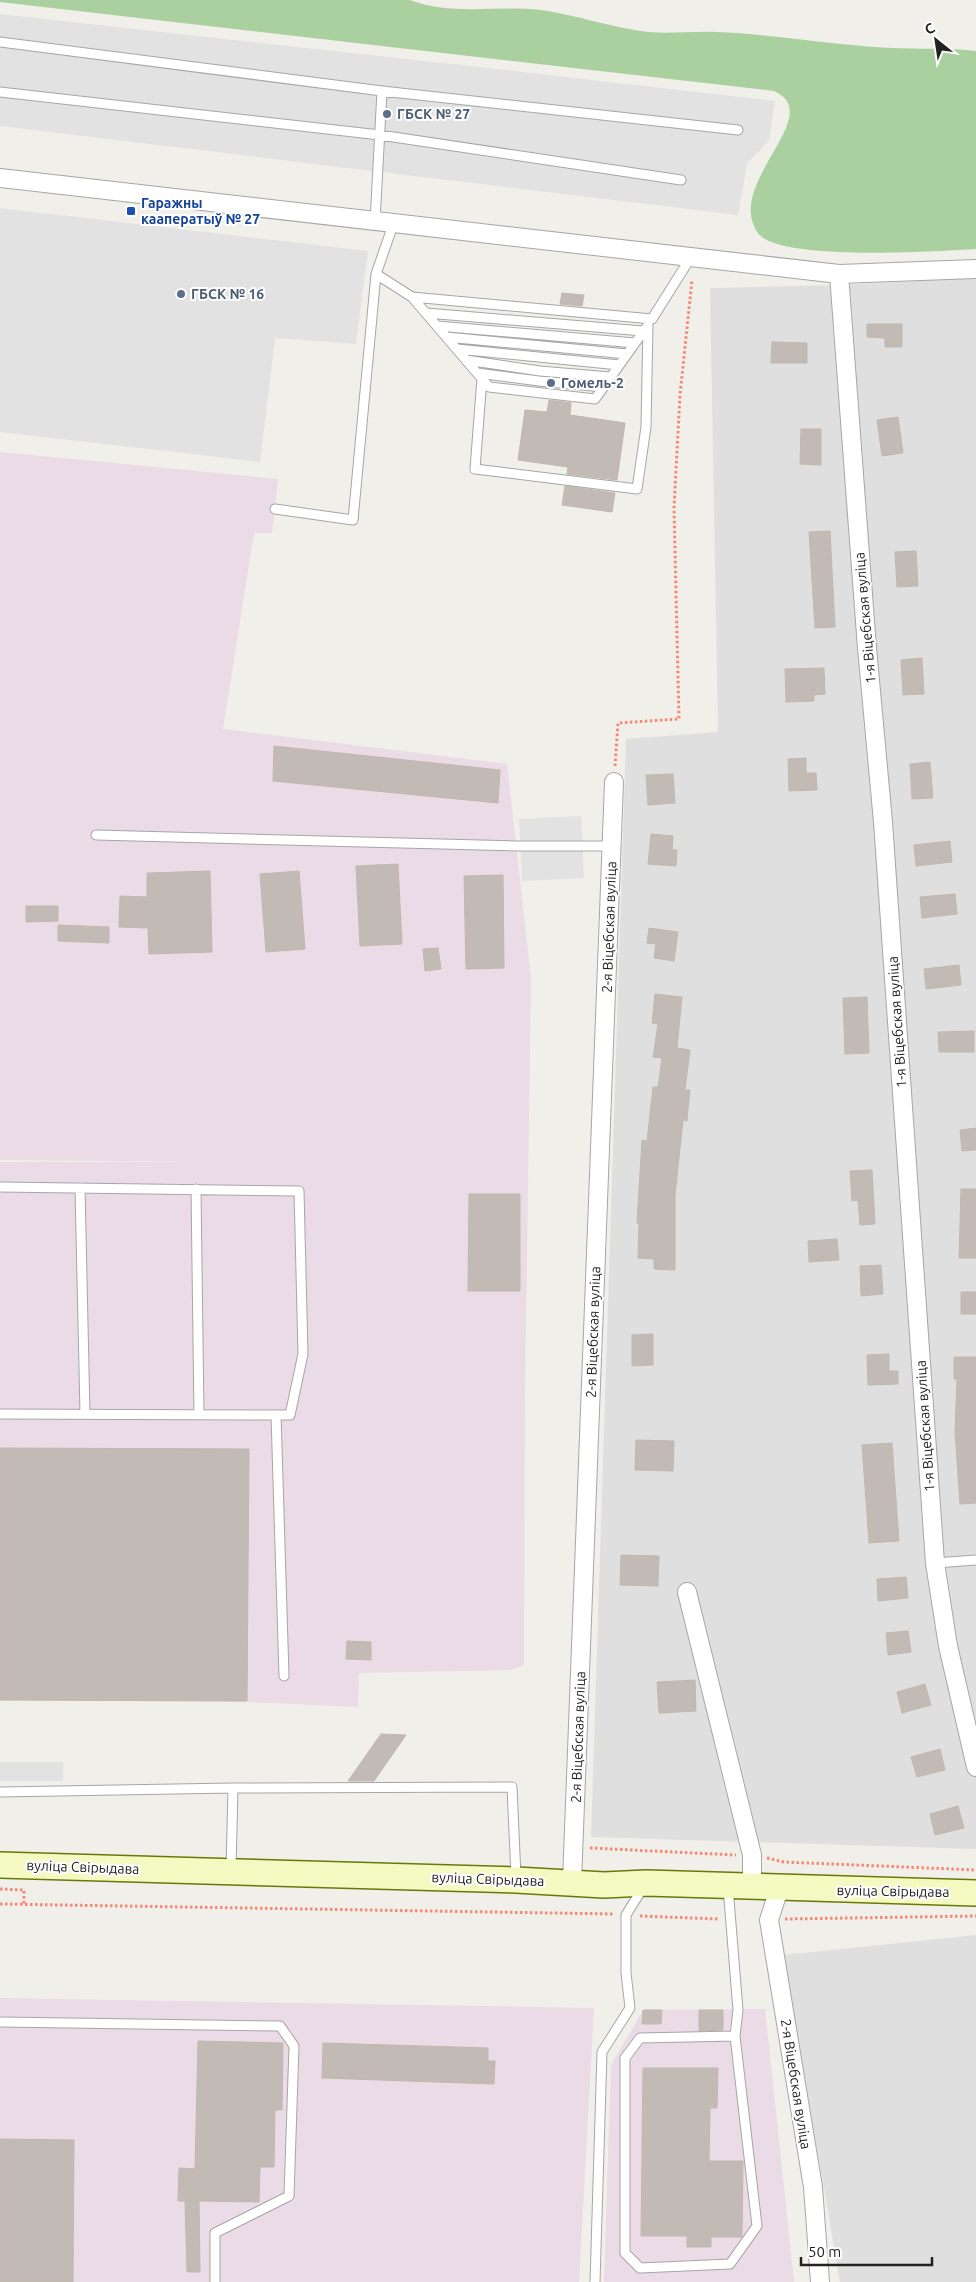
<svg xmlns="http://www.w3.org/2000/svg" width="976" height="2282" viewBox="0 0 976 2282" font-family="Ubuntu,sans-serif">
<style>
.residential{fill:#e0dfdf}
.industrial{fill:#eadbe7}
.forest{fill:#abd09f}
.parking{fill:#e2e2e2}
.building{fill:#c2bbb5;stroke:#c3b7ab}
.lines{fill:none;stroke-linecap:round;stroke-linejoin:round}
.lane-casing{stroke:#a6a6a6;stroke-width:11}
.street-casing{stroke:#a6a6a6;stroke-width:20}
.secondary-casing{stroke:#687908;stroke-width:28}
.path{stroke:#f78875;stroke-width:3;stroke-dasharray:2.5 2.5;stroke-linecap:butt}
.lane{stroke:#fff;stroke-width:9}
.street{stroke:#fff;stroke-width:18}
.secondary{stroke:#f3f9c0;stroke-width:25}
.service-dot{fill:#5c6f8a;stroke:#fff;stroke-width:2}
.transit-dot{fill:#1a4fb4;stroke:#fff;stroke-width:2}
.labels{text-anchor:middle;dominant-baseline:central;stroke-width:4;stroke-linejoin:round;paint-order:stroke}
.service-label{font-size:14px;font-weight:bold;fill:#4e5e75;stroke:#fff;text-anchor:start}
.transit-label{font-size:14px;font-weight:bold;fill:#164399;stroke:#fff;text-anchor:start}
.street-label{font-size:14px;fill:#222;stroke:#fff}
</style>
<rect width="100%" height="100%" fill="#f1efe9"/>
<!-- residential -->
<path class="residential" d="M976,278V1849L591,1837L626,739L718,732L710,288L841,285Z
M976,1935V2282H840L784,1955Z"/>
<!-- industrial -->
<path class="industrial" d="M0,452L278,479L272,533H254L223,729L507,764L531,979L525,1392L524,1665L511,1670L359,1673L358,1707L248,1702L0,1700V1162H202L0,1160Z
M0,1998L594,2008L579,2282H0Z
M765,2009L794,2282H604L611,2065L643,2010Z"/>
<!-- forest -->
<path class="forest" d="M0,0H410C452,16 497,5 541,10C577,15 612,28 648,32C670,34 693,31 716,32C769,34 821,43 874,47C908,50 942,47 976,51V249C940,251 778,262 758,233C723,184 828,115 774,91L0,2Z"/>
<!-- parking -->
<path class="parking" d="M0,14L523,72L775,101L769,140L747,164L738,215L0,126Z
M0,208L368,251L356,344L275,338L260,462L0,432Z
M581,816L584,878L522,881L519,819Z
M0,1762H63V1781H0Z"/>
<!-- building -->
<path class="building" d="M562,293L584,295L582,306L560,304Z
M867,324H902V347H885V338L867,337Z
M772,342L807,343V363H771Z
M549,400L571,403L570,415L625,423L617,480L567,474L568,467L518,460L525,410L547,412Z
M898,417L903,453L882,456L877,420Z
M801,429H821V465L800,464Z
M565,486L615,493L612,512L562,505Z
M830,531L835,627L815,628L809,532Z
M916,551L918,586L897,587L895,552Z
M922,658L924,694L903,695L901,660Z
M824,668L825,694L814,695V701L786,702L785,669Z
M274,746L500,770L498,803L273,781Z
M806,758V773H816L817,790L789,791L788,759Z
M930,762L933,798L912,799L910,764Z
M673,774L675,803L648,805L646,775Z
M651,834L673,836L672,850H677L676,866L648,864Z
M950,841L952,862L916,866L914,845Z
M398,864L402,944L360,946L356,866Z
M210,871L212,952L149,954L148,928L119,927L120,896L147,897V873Z
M299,871L305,949L266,952L260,874Z
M503,875L504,968L466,969L464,876Z
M955,894L957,914L922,918L920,897Z
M26,906H58V921L26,922Z
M58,925L109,927V943L58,941Z
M649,928L678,932L674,961L654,958L656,944L647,943Z
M438,948L441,969L425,971L423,949Z
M959,965L961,985L926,989L924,969Z
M655,994L682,997L677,1048L690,1050L685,1090H690L688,1108L687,1121L683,1120L675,1195V1270L654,1269V1259L638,1258L639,1223H637L642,1140L647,1141L653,1087H658L662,1058L653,1057L658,1024L652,1023Z
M867,997L869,1053L845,1054L843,998Z
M974,1031V1052H939L938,1032Z
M976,1128V1150L962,1151L960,1130Z
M872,1170L875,1224L860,1225L858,1200L852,1201L850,1171Z
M961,1189H976V1258H959Z
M469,1194H520V1291H468Z
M837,1239L839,1260L809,1262L808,1241Z
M881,1265L883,1294L861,1296L860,1266Z
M961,1292H976V1314H961Z
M653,1334V1365L632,1366V1335Z
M889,1354V1371H898V1384L868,1385L867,1355Z
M954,1357H976V1503L960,1504L955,1431L957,1379H954Z
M636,1440L674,1441L673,1471L635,1470Z
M892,1443L899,1541L869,1543L862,1445Z
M0,1448L249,1449L247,1701L0,1700Z
M621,1555L659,1556L658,1586L620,1585Z
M906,1577L908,1598L878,1601L877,1579Z
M908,1631L911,1652L888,1655L886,1633Z
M347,1641L371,1642V1660L346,1659Z
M695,1680L696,1711L659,1713L657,1682Z
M925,1684L931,1705L902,1713L897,1692Z
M381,1734L406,1735L374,1781H348Z
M940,1749L945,1770L917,1777L911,1757Z
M958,1806L964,1828L935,1835L930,1814Z
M643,2010H662L661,2024H642Z
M699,2010H723V2030L699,2031Z
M198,2041L283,2043L282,2110H275L274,2167H260L259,2202L199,2201L200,2272H187L185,2201H178L179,2168L195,2169Z
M323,2043L488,2048V2061H495L494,2084L322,2078Z
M643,2068H718L717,2108H710L709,2161H743L742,2237H711V2247H687V2236H641Z
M0,2139L74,2140L73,2282H0Z"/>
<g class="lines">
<!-- lane casing -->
<g class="lane-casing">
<path id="lane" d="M0,42L382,91L738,130
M0,92L380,135L681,180
M375,222L382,91
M376,274L412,297L652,319L691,257
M412,297L489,387L595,399L648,325
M426,313L643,331
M437,326L635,343
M446,337L627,354
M457,349L619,365
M466,360L540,371L610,377
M477,373L539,381L603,387
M482,378L475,469L637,489L646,427L648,325
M275,509L353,520L376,274L393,225
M96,835L516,846H612
M0,1187L299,1191L303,1354L290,1415L0,1414
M80,1188L85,1414
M196,1189L199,1415
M276,1415L284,1676
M935,1563L976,1560
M0,1792L233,1788L512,1787L516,1877
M231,1870L233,1788
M728,1887L738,2010L735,2036L640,2038L625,2058V2253L640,2268L730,2264L757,2226L735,2036
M0,2022L280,2026L294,2046L289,2196L215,2233V2282
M595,2282L602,2052L630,2008L626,1973V1915L644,1886"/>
</g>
<!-- street casing -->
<g class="street-casing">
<path id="street" d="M0,178L839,274L976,269
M839,274L867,648L883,822L935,1563L948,1646L976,1767
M687,1592L752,1855V1888
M572,1882L614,782
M779,1889L769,1920L813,2187L820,2282"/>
</g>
<!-- secondary casing -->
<g class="secondary-casing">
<path id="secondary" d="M0,1865L516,1880L604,1885L646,1883L976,1893"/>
</g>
<!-- path -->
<path class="path" d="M615,766L618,723L679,719L674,508L680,395L692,280
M590,1848L736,1855
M767,1858L784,1862L976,1870
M0,1889L24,1890V1904
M0,1904L614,1914
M640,1916L719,1919
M785,1919L976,1916"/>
<!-- lane -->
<use href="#lane" class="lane"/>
<!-- street -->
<use href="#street" class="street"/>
<!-- secondary -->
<use href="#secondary" class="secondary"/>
</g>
<!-- markers -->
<g class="service-dot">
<circle cx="387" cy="114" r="5"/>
<circle cx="181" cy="294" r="5"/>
<circle cx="551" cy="383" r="5"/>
</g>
<rect class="transit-dot" x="126" y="206" width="10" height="10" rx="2.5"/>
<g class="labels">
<!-- service labels -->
<g class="service-label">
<text x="397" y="114">ГБСК № 27</text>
<text x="191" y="294">ГБСК № 16</text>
<text x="561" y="383">Гомель-2</text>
</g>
<!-- transit labels -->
<g class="transit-label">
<text x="141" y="203">Гаражны<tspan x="141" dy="16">кааператыў № 27</tspan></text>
</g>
<!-- street labels -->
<g class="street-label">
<text transform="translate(865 618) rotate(-95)">1-я Віцебская вуліца</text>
<text transform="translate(609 927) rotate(-88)">2-я Віцебская вуліца</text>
<text transform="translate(897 1022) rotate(-94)">1-я Віцебская вуліца</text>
<text transform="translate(593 1332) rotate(-88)">2-я Віцебская вуліца</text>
<text transform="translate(925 1426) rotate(-94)">1-я Віцебская вуліца</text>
<text transform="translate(578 1737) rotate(-88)">2-я Віцебская вуліца</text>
<text transform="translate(83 1867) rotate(2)">вуліца Свірыдава</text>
<text transform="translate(488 1879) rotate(2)">вуліца Свірыдава</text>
<text transform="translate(893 1891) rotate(1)">вуліца Свірыдава</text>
<text transform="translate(796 2084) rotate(81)">2-я Віцебская вуліца</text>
</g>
</g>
<!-- north arrow -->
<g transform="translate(936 40) rotate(330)" stroke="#ffffff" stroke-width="4" paint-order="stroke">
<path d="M0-4L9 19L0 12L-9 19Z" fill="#222222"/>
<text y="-8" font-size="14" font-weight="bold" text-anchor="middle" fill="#222222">С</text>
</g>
<!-- scale -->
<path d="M801 2257v8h131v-8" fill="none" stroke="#222222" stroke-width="2.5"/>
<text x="808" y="2257" font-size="15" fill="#222222" stroke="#ffffff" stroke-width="4" paint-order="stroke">50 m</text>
</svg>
